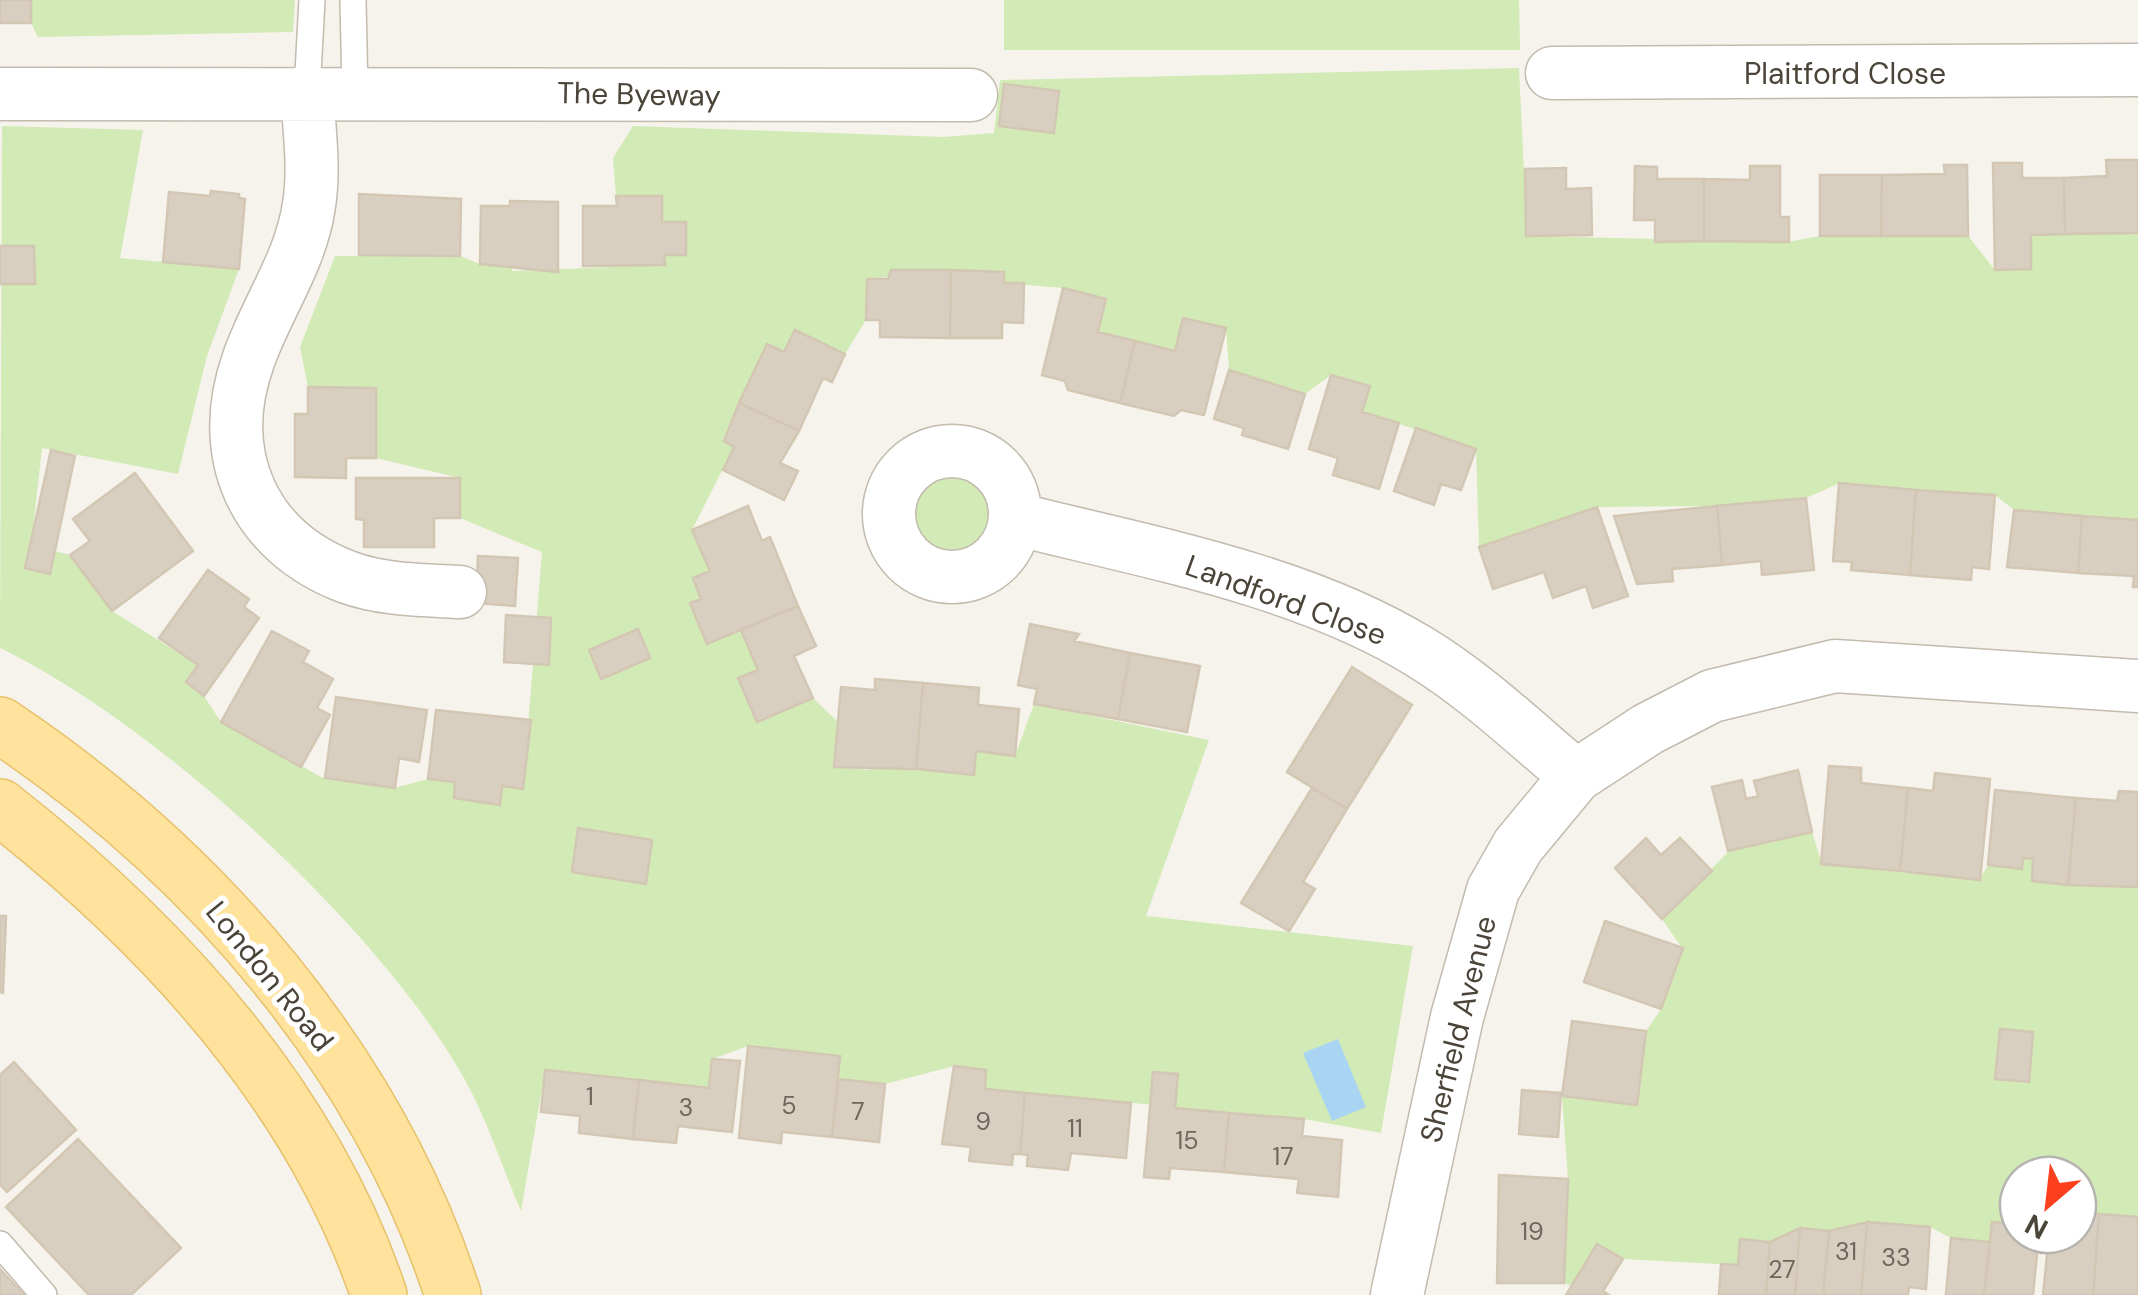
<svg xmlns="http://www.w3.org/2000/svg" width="2138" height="1295" viewBox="0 0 2138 1295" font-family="'DM Sans',sans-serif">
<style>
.green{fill:#d2eab5}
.water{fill:#a9d4f2}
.building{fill:#d8cfc1;stroke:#d3c7b4;stroke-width:2.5}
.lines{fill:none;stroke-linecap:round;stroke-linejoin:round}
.lane-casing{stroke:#c2bbae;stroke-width:28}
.street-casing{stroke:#c2bbae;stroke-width:55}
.primary-casing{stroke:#e6c16a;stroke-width:58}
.lane{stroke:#fff;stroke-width:25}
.street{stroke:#fff;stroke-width:52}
.primary{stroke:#ffe39c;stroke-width:55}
.labels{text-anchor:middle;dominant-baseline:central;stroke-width:10;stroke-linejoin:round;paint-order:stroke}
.number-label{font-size:25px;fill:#6e675b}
.street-label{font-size:30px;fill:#4b4439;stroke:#fff}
</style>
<rect width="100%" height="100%" fill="#f6f3ec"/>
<!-- green -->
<path class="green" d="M31,0H295L293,32L38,37L31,23Z
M1004,0H1519L1520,50H1004Z
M1519,68L1527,236L1788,242L1820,236H1968L1995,270L2031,235L2138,233V520L2014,510L1995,495L1840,483L1806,498L1717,506L1597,507L1479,547L1476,449L1362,412L1369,386L1331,375L1305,394L1229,370L1226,328L1183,319L1175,351L1098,332L1106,299L1063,288L1004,283V272L951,270L867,279L866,320L845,354L795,330L784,352L767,345L724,440L734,447L692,530L710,571L701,599L691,603L707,643L741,630L758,670L738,679L757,722L813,698L838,722L835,767L869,770V765L973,775L976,751L1015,756L1034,704L1209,740L1146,916L1413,946L1381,1133L1304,1119L985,1089L986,1070L954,1066L885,1084L838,1079L839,1056L748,1046L712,1059L709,1088L545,1071L521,1211C502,1167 487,1119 464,1078C378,926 157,724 0,648L2,126L143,130L120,258L239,269L207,356L178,474L42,448L29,566L47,549L70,555L112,611L198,665L204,696L221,722L325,779L394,788L428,779L455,782L454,798L500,804L502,786L523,788L542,552L460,518V478L376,458V389L308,387L300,347L335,256H460L480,264H512V271L664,265V255L686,223L662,222L661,196H616L613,158L633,126L943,137L994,133L1000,80Z
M905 512a47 47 0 1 1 94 0a47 47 0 1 1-94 0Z
M1812,832L1822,864L1979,880L1988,865L2021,869L2023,858L2033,859L2032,881L2138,887V1217L2078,1212V1175H2018V1224L1992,1222L1990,1242L1951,1238L1930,1227L1867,1222L1829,1231L1800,1228L1770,1242L1741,1240L1738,1265L1623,1259L1597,1244L1571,1286L1564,1283L1568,1179L1562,1096L1646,1031L1661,1009L1682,948L1662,919L1730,850Z"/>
<!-- water -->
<path class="water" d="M1338,1039L1366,1107L1332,1121L1303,1053Z"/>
<!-- building -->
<path class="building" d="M0,0H31V23H0Z
M1004,84L1059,91L1054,133L999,126Z
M2106,160H2138V233L2065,234L2064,178L2107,176Z
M1993,163H2022V178H2064L2065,234L2031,235V269L1995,270Z
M1944,165H1967L1968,236H1881L1882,175L1945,174Z
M1635,166L1657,167V179H1704V241L1655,242V220H1634Z
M1750,166H1780V217H1789V242L1704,241V179L1750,180Z
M1566,168V189L1591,188L1592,235L1526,236L1525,169Z
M1820,175H1882L1881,236H1820Z
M211,191L239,194V198L245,199L239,269L163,262L169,192L210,196Z
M359,194L461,199L460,256L359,255Z
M616,196H662V222H686V255H664L665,265L583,266V206H617Z
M510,201L558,202V272L480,264L481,206H510Z
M0,246H34L35,284H0Z
M891,270H951L950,338L880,337V320H866L867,279H888Z
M951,270L1004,272V283H1024L1023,323L1002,322V338H950Z
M1063,288L1106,299L1098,332L1135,341L1120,403L1068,390L1065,381L1042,375Z
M1183,318L1226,328L1204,415L1181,410L1174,416L1120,403L1135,341L1175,351Z
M795,330L845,354L832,382L823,378L799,431L739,403L767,344L784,352Z
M1229,370L1305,394L1288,449L1242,435L1244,428L1214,419Z
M1331,375L1370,386L1362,412L1399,423L1379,489L1333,475L1338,458L1309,449Z
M308,387L376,388V458H346V478L295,477V414H308Z
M739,403L799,431L780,463L798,471L784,500L723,470L734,447L724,441Z
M1416,428L1476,449L1461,490L1441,484L1434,505L1394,491Z
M51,450L75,456L50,574L25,568Z
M135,473L193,551L112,611L70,555L90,541L73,519Z
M356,478H460V518H434V547H364V520L356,519Z
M1839,483L1916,490L1910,575L1851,570L1852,562L1833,561Z
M1916,490L1995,495L1989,569L1972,567L1971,580L1910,575Z
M1806,498L1814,570L1762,575L1761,561L1722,565L1717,506Z
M748,506L762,541L770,537L798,606L707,644L690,603L701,599L693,578L710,571L692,530Z
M1717,506L1722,565L1672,569L1673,581L1637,584L1614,516Z
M1597,507L1628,596L1593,608L1586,586L1553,598L1544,572L1493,589L1479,547Z
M2014,510L2082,516L2078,573L2007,567Z
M2082,516L2138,520V587H2133L2134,576L2078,573Z
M478,556L518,558L515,606L476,603Z
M208,570L249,599L244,607L259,618L204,696L186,682L198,665L159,638Z
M798,606L816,646L794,656L813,698L757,722L738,678L758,670L741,630Z
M506,615L551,618L549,665L504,662Z
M1030,624L1079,634L1074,641L1130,653L1118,719L1034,704L1037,689L1018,685Z
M638,629L650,658L601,679L589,650Z
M272,631L309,651L303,662L333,679L317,708L330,715L301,767L221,722Z
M1130,653L1200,666L1187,732L1118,719Z
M1352,667L1412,705L1347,809L1287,772Z
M875,679L923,683L916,769L834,767L841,687L875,690Z
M923,683L979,688L978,705L1019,709L1015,756L976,751L974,775L916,769Z
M336,697L427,710L419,762L399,758L395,788L325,778Z
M436,710L531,720L523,789L502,786L500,805L454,798L455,782L428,779Z
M1829,766L1861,768V783L1908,788L1900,871L1821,864Z
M1798,770L1812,832L1728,851L1712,787L1742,780L1746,799L1758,796L1754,781Z
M1935,773L1990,779L1980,880L1900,871L1908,788L1933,791Z
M1312,788L1347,809L1303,882L1315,889L1289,931L1241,903Z
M1995,790L2076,798L2068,885L2032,881L2033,859L2023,858L2022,869L1988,865Z
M2119,791L2138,792V887L2068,885L2076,798L2117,801Z
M578,828L652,840L646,884L572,872Z
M1646,838L1661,855L1680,838L1712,871L1662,919L1615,868Z
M0,916H6L3,993L0,992Z
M1605,921L1683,948L1661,1009L1584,982Z
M1572,1021L1646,1031L1637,1105L1562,1096Z
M2000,1029L2033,1032L2029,1082L1995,1079Z
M748,1046L840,1056L832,1137L782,1132L781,1143L739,1138Z
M712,1059L740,1061L732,1132L678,1126L676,1143L633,1139L639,1080L709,1088Z
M14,1062L76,1130L7,1192L0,1184V1075Z
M954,1066L986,1070L985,1089L1025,1093L1020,1154H1013L1012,1165L969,1161L971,1147L942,1144Z
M545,1070L639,1080L633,1139L579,1133L580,1116L541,1112Z
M1153,1072L1178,1074L1175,1108L1229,1113L1224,1172L1170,1168L1169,1179L1144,1177Z
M838,1079L885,1084L879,1142L832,1137Z
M1522,1090L1561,1093L1558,1137L1519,1134Z
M1025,1093L1131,1103L1126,1158L1071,1153L1068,1170L1027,1166L1028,1155L1020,1154Z
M1229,1113L1304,1119L1302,1136L1342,1140L1338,1197L1297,1193L1299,1179L1224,1172Z
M78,1139L181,1248L131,1295H89L6,1207Z
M1499,1175L1568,1179L1564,1283H1497Z
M2078,1212L2099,1214L2093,1295H2043L2049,1235H2078Z
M2099,1214L2138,1217V1295H2093Z
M1867,1222L1861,1295H1823L1829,1231Z
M1867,1222L1930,1227L1926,1289L1909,1287L1908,1295H1861Z
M1992,1222L2018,1224V1235H2039L2033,1295H1984Z
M1800,1228L1795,1295H1766L1770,1242Z
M1800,1228L1829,1231L1823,1295H1795Z
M1951,1238L1990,1242L1984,1295H1946Z
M1740,1239L1770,1242L1766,1295H1719L1721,1264L1738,1265Z
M1597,1244L1623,1259L1603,1291L1609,1295H1566Z
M0,1269L24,1295H0Z"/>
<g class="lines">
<!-- lane casing -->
<g class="lane-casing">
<path id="lane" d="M353,0L355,92
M307,91L312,0
M0,1244L44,1295"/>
</g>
<!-- street casing -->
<g class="street-casing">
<path id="street" d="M1552,73L2138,70
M307,91C309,129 315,168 309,205C301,262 266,308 248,361C215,455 253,541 347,577C382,590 422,590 460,592
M0,94L971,95
M889 514a63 63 0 1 1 126 0a63 63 0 1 1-126 0Z
M1015,519C1147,552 1303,580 1420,652C1476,686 1526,734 1576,776
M1397,1295L1457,1017L1493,890L1518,846L1576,776L1648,729L1712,696L1835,666L2138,686"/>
</g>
<!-- primary casing -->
<g class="primary-casing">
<path id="primary" d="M0,725C204,861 377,1060 453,1295
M0,807C162,934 312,1096 379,1295"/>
</g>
<!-- lane -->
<use href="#lane" class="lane"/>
<!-- street -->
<use href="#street" class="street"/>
<!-- primary -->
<use href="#primary" class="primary"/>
</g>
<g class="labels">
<!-- number labels -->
<g class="number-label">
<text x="590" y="1096">1</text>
<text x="789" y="1105">5</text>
<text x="686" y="1107">3</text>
<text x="858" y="1111">7</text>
<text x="983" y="1121">9</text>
<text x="1075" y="1128">11</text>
<text x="1187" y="1140">15</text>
<text x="1283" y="1156">17</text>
<text x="1532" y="1231">19</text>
<text x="1846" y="1251">31</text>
<text x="1896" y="1257">33</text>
<text x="1782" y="1269">27</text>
</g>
<!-- street labels -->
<g class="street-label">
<text x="1845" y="73">Plaitford Close</text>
<text transform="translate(639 94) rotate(1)">The Byeway</text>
<text transform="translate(1286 600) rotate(20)">Landford Close</text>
<text transform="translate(270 976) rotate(51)">London Road</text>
<text transform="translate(1458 1029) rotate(-76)">Sherfield Avenue</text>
</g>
</g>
<!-- north arrow -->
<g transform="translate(2048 1205) rotate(208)"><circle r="48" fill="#ffffff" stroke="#b7b4b0" stroke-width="2.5"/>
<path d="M0-8L18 38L0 25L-18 38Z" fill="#fc3f1d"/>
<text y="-15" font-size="28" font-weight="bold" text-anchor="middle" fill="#4b4439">N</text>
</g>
</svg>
